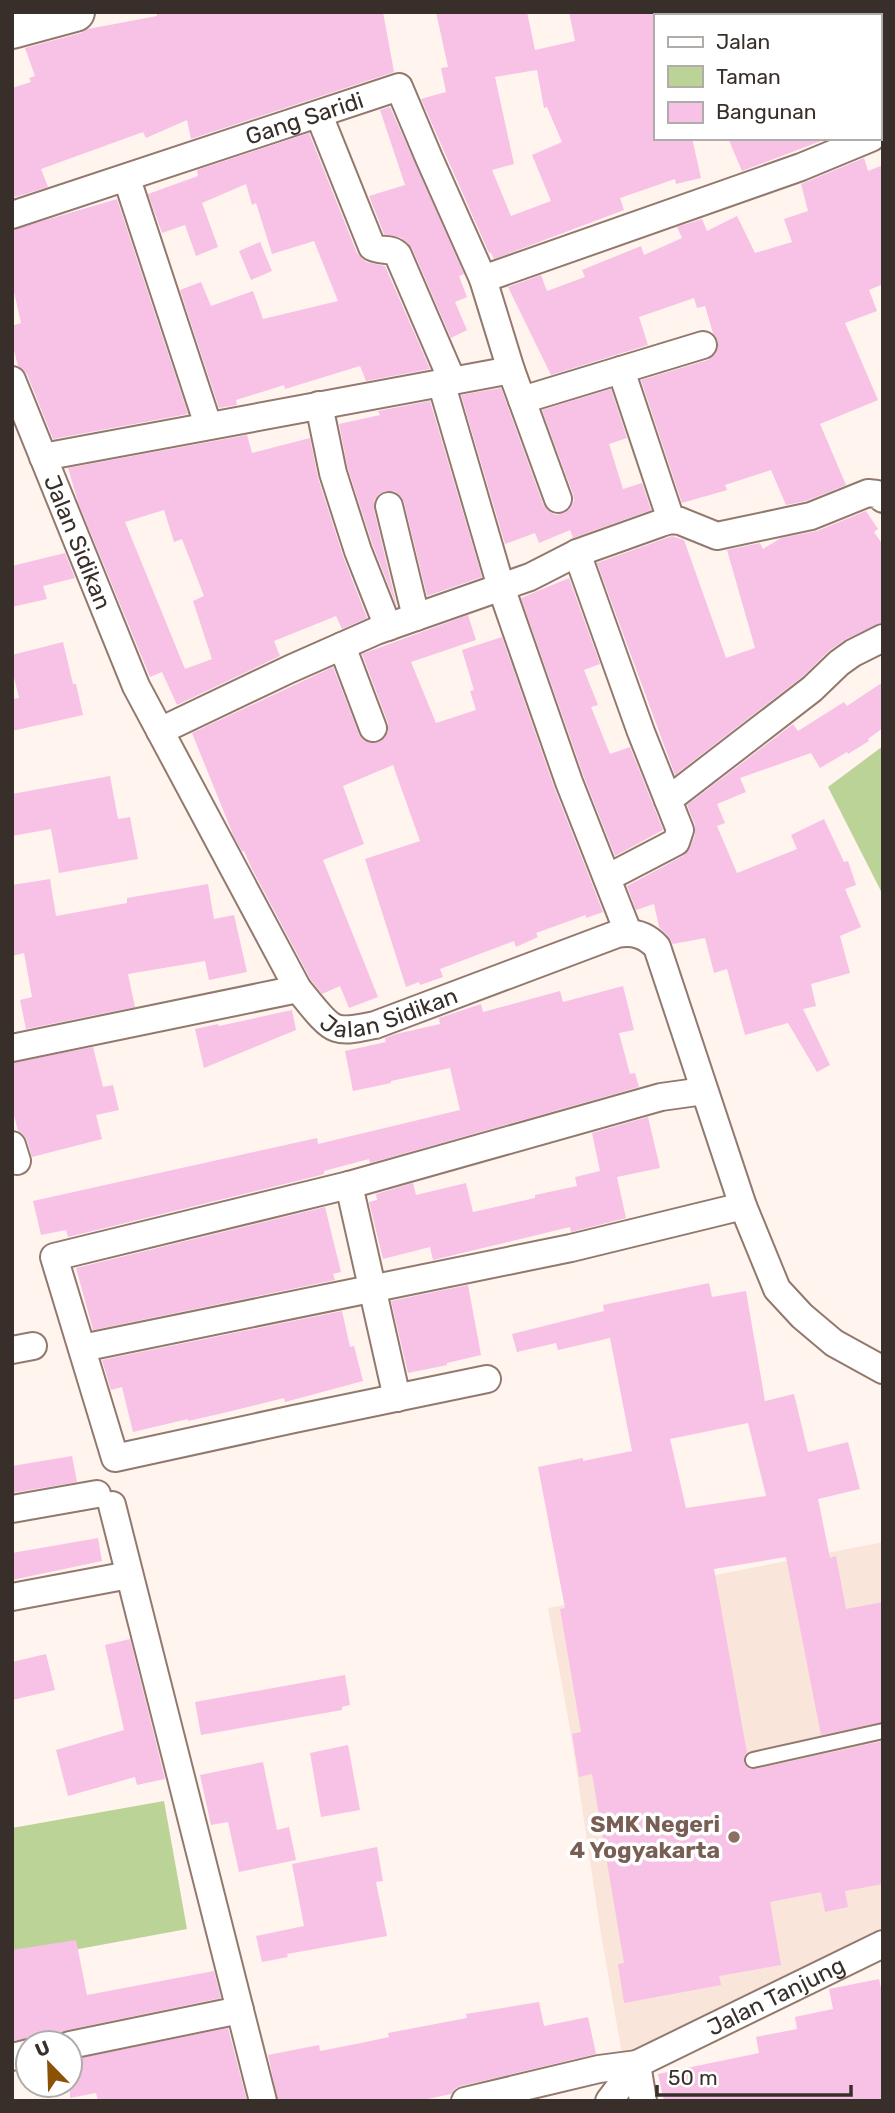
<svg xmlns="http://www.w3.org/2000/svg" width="895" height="2113" viewBox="0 0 895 2113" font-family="Rubik,sans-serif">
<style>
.built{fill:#fae5db}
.green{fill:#bbd397}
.building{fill:#f8c1e6;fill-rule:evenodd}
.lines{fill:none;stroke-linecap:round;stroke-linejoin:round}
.lane-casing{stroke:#92796e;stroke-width:18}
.street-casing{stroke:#92796e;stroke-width:30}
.primary-casing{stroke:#92796e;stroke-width:42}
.lane{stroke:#fff;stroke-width:14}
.street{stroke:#fff;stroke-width:26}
.primary{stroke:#fff;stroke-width:38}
.education-dot{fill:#8d6e63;stroke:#fff;stroke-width:2.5}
.labels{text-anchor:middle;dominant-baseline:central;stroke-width:7;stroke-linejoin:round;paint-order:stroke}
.street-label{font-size:23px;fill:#392f2a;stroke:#fff}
.education-label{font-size:23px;font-weight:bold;fill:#785e54;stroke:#fff;text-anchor:end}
</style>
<rect width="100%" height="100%" fill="#fff4ee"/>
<!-- built -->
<path class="built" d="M883,1542V1940L625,2071L601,1934L572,1740L548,1608Z"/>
<!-- green -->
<path class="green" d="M883,746V895L828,787Z
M164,1801L187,1929L68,1951L12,1988V1828Z"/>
<!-- building -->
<path class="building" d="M156,12H383L394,72L191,139L187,120L146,138L143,132L41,169L48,187L12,198V88L31,82L29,78L35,76L25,48L81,33L88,29L157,16Z
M436,12H527L535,50L575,41L569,12H655V138H692L701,178L676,184L675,179L620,198L624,210L494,259L491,253H489L421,99L446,92L441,68L448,67ZM537,70L544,108L547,107L562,142L532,155L551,201L511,216L492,170L514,164L495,77Z
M390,107L464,274L459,276L467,297L455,302L467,330L451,338L412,248L402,238L384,234L369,196L405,185L380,110Z
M309,133L357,253L366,262L385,266L430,369L366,381L360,366L285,389L284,385L236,400L237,405L219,408L180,290L201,282L211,306L253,291L263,319L338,301L314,241L272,254L256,203L252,205L246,184L202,203L218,247L196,256L185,225L162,233L148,194L198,176L197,170Z
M728,138H829L742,171Z
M864,158L868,171L883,165V284L869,290L877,311L845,323L878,400L820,424L846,485L806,501L786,505L771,470L725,485L727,490L682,503L641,380L708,360L715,355L718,348V341L713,333L705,306L697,308L694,298L639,317L648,345L551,375L508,287L541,275L547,291L585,277L582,270L609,259L641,246L644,255L682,238L677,227L702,219L707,231L737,216L755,253L792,242L784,219L808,211L801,184Z
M117,199L188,414L53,439L27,374L18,366L12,343V326L21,323L12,283V230Z
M260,242L272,271L251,280L239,251Z
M501,388L543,504L548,511L556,515L564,513L570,509L574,501L573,494L542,410L611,389L627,438L609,444L623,489L642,483L651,510L573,538L570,530L539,543L535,533L505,544L461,395Z
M430,401L482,577L427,596L404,502L401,496L394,491H385L379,494L374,501V510L397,607L373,546L348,469L339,424L380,415L378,411Z
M247,435L252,453L310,438L318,478L343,556L367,618L342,629L336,616L274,641L280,656L177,705L162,672L150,677L78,502L68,468ZM164,510L174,542L182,539L204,596L193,601L212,659L185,669L125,522Z
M866,511L878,529L874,532L883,545V622L846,639L830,650L802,677L675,775L597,563L672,536L684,540L726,658L755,648L727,550L760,543L763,549L781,538L817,531Z
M65,553L75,578L43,586L47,599L12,607V566Z
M569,578L600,664L584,670L598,705L591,707L610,754L630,747L663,830L615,856L584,777L521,598Z
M468,615L476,640L411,662L436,723L476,710L470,691L474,690L462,650L502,637L554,787L603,912L586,918V915L536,933L538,937L516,947L514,941L440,969L443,977L420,985L419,982L406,987L365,859L420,841L393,765L343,786L364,844L323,860L378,997L349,1008L340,986L322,994L311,980L251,867L244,851H242L234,837L192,733L333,667L359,734L363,740L370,743L379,742L385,738L388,731V723L362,654Z
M63,642L73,684H76L83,715L12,731V699L19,698L12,669V655Z
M883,682V728L868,739L869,741L848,754L847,752L820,768L811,753L740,778L746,792L717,804L725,823L717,826L737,873L797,849L791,835L824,819L844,862L848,861L856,885L845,889L861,927L840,936L850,973L811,984L816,1006L803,1009L830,1065L817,1072L788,1023L745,1035L727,969L714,973L705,938L673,944L668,936L659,927L654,904L636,910L627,886L683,856L690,848L695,835V825L687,805L793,724L798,731L844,702L847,706Z
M110,776L118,819L130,817L138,859L59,873L51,829L12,836V794Z
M50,879L56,916L127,903V898L208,884L214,919L234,915L247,972L209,980L205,961L128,974L135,1007L26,1029L20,1000L32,997L24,953L12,956V885Z
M623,986L634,1030L619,1033L630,1074L635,1073L639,1087L370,1163L369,1159L324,1171V1174L317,1176L68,1237L66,1230L41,1235L33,1201L317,1138L318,1144L460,1110L450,1068L391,1081V1083L353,1091L345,1051L386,1042L385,1038L396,1034L440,1024L439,1018L481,1004L483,1012L560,991L563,1002Z
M292,1010L296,1030L204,1068L195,1029L218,1024L219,1026Z
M93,1047L103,1087L113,1085L119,1110L96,1115L102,1139L32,1157L27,1140L23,1134L18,1131L12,1107V1063Z
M648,1117L660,1168L617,1177L626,1218L571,1232L570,1227L433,1260L430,1247L383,1259L369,1202L377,1200L376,1194L413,1183L416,1195L466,1183L473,1212L535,1198V1195L577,1186L575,1177L600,1171L592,1133Z
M325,1207L341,1272L333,1274L335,1280L93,1330L76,1268Z
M709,1283L712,1297L746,1291L765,1401L794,1394L808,1452L848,1442L860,1489L818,1499L830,1558L836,1556L846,1609L883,1602V1722L821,1735L786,1557L714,1569L747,1753L744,1758V1763L749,1769H755L883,1741V1884L845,1891L848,1907L825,1912L821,1892L770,1902L781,1965L719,1976L721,1985L624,2003L618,1964L624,1963L592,1774L579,1777L572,1734L581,1732L560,1609L565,1608L538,1467L583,1458V1461L632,1451L610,1338L558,1350L556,1343L517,1352L512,1334L604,1311L603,1305ZM748,1423L766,1496L686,1508L670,1439Z
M468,1285L481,1355L447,1363V1365L408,1373L391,1301Z
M342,1311L350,1347L354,1346L363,1381L285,1402L284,1398L219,1414L188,1421V1419L133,1432L122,1387L111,1390L102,1360Z
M72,1456L77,1482L12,1493V1466Z
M98,1538L102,1561L12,1580V1553Z
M130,1639L165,1779L137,1785L135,1777L68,1796L56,1750L124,1730L105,1645Z
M46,1654L55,1690L12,1700V1662Z
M345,1675L350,1705L342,1707V1710L201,1735L195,1702Z
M348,1745L360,1810L321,1817L310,1753Z
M263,1762L277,1830L289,1827L296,1860L239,1872L228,1822L211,1825L200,1775Z
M377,1847L383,1881L376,1882L387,1936L287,1954L288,1957L262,1962L256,1936L304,1926L292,1864Z
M76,1940L87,1995L214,1971L221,1998L67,2030L59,2034L55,2043H40L32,2038L12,2041V1950Z
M879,1979L883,1997V2101H664L658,2074L759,2053L756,2037L797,2029L795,2017L833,2009L829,1989Z
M539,2002L544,2026L588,2017L596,2054L461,2086L455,2089L451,2094L418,2101H278L268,2055L319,2045L320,2051L361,2043L389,2037L388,2033L467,2018L466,2014Z
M228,2028L247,2101H98L96,2093L70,2098V2060Z"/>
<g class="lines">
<!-- lane casing -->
<g class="lane-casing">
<path id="lane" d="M753,1760L883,1731"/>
</g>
<!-- street casing -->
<g class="street-casing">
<g id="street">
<path d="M319,115L372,247C381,252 391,247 398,255L452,380"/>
<path d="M127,179L208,425"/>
<path id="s1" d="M12,215L399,87L429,158L483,279"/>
<path d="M621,370L671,520"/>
<path id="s2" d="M12,380L136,686L298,989C307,999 324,1024 336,1028C348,1032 363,1027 375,1025L617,934C634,931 646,935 657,947L743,1206L777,1289L802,1316L834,1343L883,1370"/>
<path d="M441,382L501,587L569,782L628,932"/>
<path d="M522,400L703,345"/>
<path d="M319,405L333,473L358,551L388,627"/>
<path d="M43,457L511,370"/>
<path d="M558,499L511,370L483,279L801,167L871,138"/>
<path d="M389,506L416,617"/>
<path d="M577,553L641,732L680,830L676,842L607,878"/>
<path d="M342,646L373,728"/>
<path d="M160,731L290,669L376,631L530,577L577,553L661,523L671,520L680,521L717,536L811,516L868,493L877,494L883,499"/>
<path d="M668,800L812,689L839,663L853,653L883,638"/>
<path d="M12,1048L298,989"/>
<path d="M12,1145L17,1161"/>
<path d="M349,1185L397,1398"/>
<path d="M82,1348L571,1248L743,1206"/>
<path d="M12,1350L33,1346"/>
<path d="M487,1379L294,1419L115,1458L54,1257L349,1185L661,1097L704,1091"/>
<path d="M112,1505L263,2101"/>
<path d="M12,1509L97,1494"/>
<path d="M12,1597L129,1575"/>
<path d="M70,2045L240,2010"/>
<path d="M12,2057L28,2053"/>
<path d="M465,2101L599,2069L637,2064L643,2101"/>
<path id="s3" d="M609,2101L637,2064L883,1944"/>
</g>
</g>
<!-- primary casing -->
<g class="primary-casing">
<path id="primary" d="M12,29L75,12"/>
</g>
<!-- lane -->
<use href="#lane" class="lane"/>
<!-- street -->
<use href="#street" class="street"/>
<!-- primary -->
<use href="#primary" class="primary"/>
</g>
<!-- markers -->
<circle class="education-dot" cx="734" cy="1837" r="7"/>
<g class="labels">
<!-- street labels -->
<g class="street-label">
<text stroke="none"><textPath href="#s1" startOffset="308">Gang Saridi</textPath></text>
<text stroke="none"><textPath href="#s2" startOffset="175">Jalan Sidikan</textPath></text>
<text stroke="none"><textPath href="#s2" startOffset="784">Jalan Sidikan</textPath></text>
<text stroke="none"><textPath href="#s3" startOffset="201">Jalan Tanjung</textPath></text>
</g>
<!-- education labels -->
<g class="education-label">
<text x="720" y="1824">SMK Negeri<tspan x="720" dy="26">4 Yogyakarta</tspan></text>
</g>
</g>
<!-- border -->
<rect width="895" height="2113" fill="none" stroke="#392f2a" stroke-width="28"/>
<!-- legend -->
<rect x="654" y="14" width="228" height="126" fill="#ffffff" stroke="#b0acaa" stroke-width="2"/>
<rect x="668" y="37" width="35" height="10" fill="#ffffff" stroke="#b0acaa" stroke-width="2"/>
<text x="716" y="49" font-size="21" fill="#392f2a">Jalan</text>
<rect x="668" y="66" width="35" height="21" fill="#bbd397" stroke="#b0acaa" stroke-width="2"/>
<text x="716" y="84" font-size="21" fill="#392f2a">Taman</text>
<rect x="668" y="102" width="35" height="21" fill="#f8c1e6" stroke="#b0acaa" stroke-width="2"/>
<text x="716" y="119" font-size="21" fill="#392f2a">Bangunan</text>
<!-- north arrow -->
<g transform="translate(49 2064) rotate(337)"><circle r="33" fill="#ffffff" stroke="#b0acaa" stroke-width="2"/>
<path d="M0-5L12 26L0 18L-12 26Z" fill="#8a5206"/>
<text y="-10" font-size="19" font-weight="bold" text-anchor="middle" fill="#392f2a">U</text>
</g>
<!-- scale -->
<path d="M657 2085v10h194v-10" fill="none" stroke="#392f2a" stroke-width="3.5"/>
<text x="668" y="2085" font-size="21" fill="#392f2a" stroke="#ffffff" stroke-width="5" paint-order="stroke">50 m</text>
</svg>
